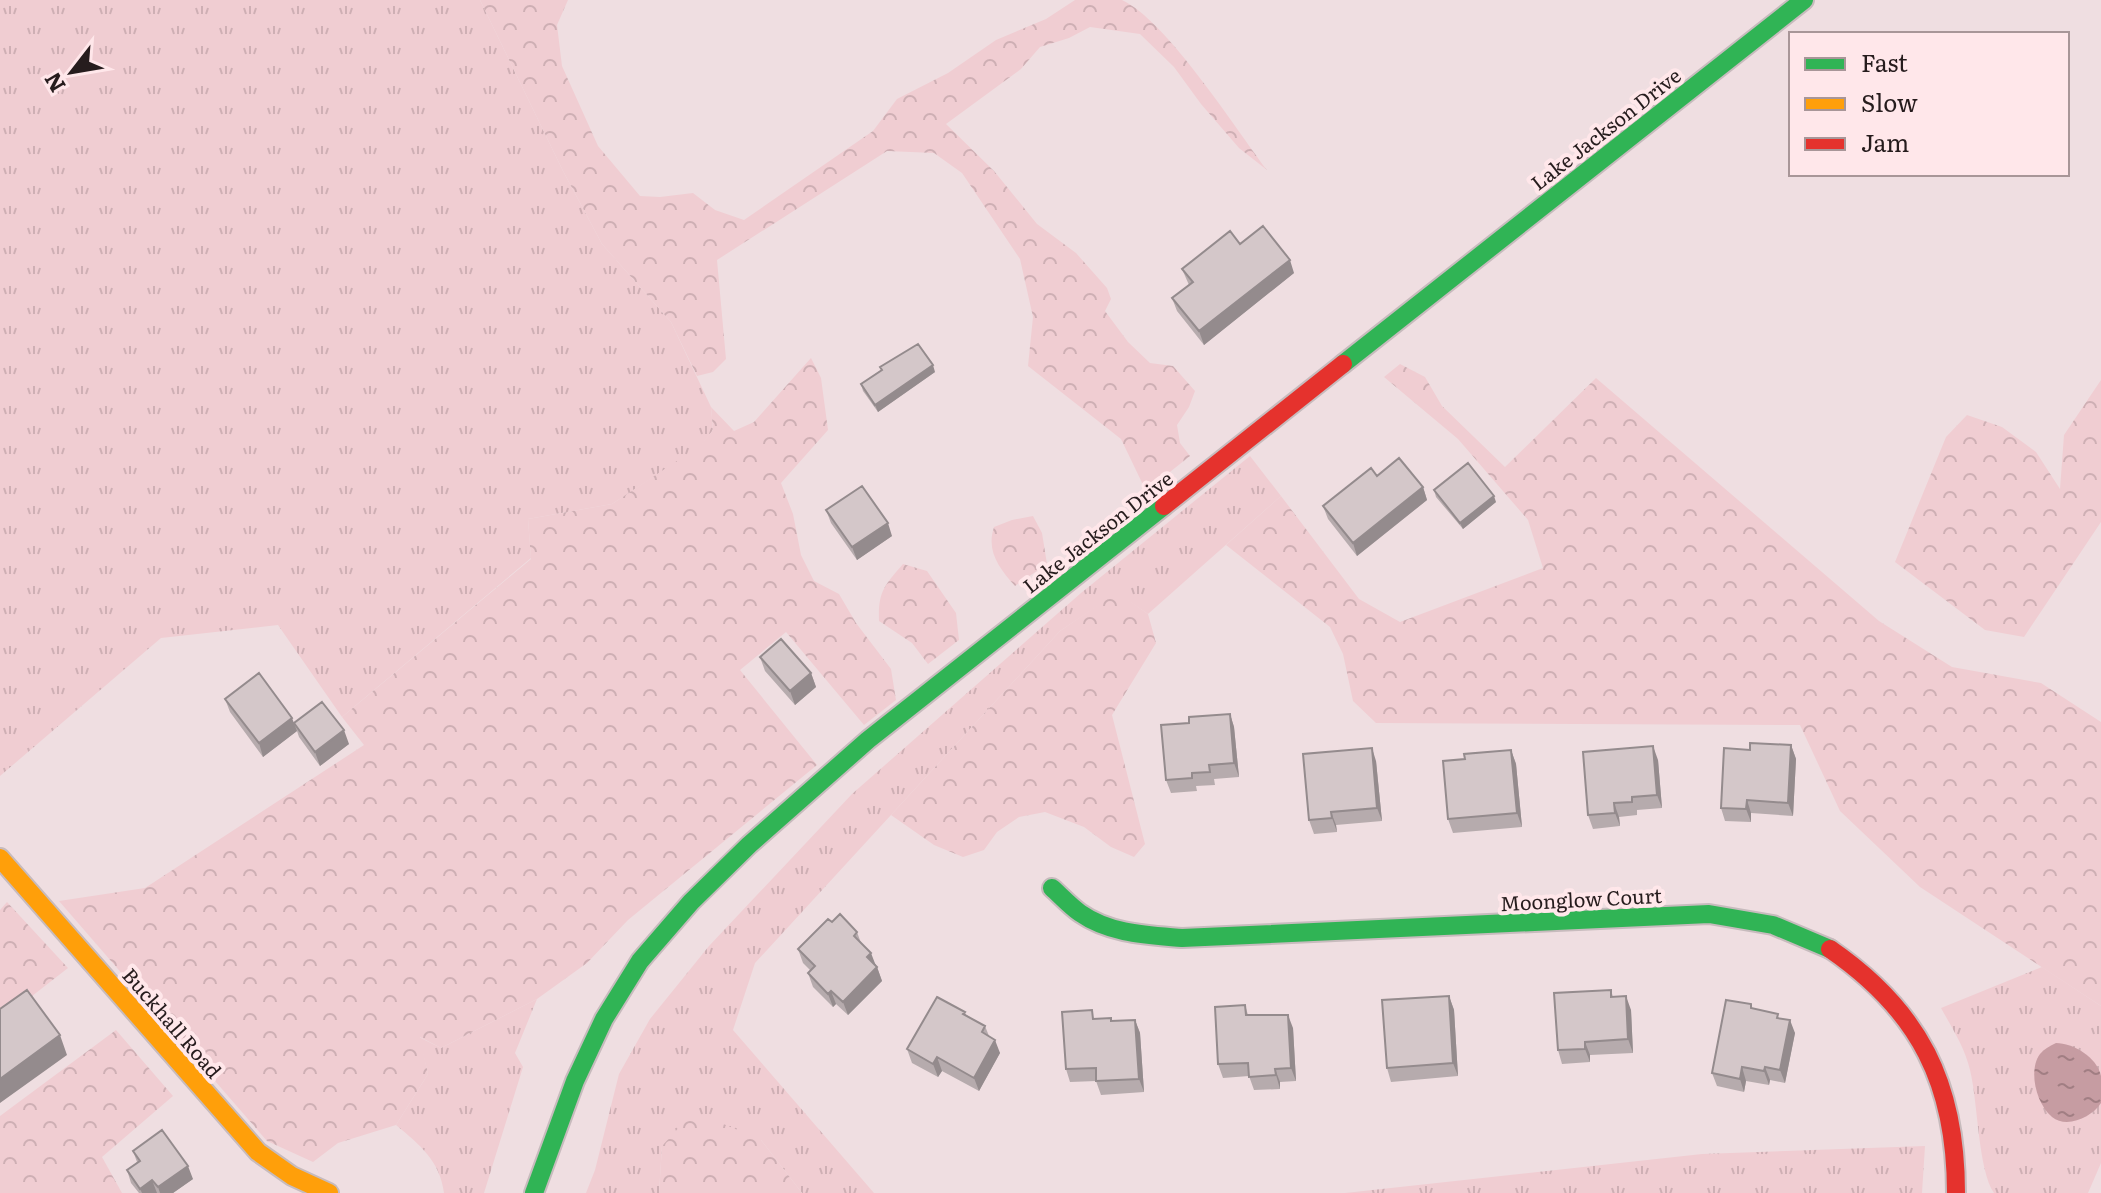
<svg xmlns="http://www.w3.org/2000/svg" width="2101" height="1193" viewBox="0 0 2101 1193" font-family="Literata,serif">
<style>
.grass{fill:url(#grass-tufts)}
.forest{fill:url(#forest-crowns)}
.water{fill:url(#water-ripples)}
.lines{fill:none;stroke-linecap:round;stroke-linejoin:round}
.fast-casing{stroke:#c7bbbd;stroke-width:22}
.slow-casing{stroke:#c7bbbd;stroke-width:22}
.jam-casing{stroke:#c7bbbd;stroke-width:22}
.fast{stroke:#30b455;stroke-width:18}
.slow{stroke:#ff9f0a;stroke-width:18}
.jam{stroke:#e5322d;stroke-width:18}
.wall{fill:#b6abad}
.shaded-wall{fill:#948b8d}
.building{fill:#d4c7c9;stroke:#948b8d;stroke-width:2}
.labels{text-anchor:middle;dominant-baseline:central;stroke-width:8;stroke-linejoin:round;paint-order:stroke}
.street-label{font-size:20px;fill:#261c1d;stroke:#ffe7ea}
</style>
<defs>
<pattern id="grass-tufts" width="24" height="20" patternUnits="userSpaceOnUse" patternTransform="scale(2)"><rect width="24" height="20" fill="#f0cdd2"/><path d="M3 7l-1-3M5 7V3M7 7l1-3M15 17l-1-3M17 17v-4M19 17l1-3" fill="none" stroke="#ceafb4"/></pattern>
<pattern id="forest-crowns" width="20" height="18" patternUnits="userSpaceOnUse" patternTransform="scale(2)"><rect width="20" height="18" fill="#f0cdd2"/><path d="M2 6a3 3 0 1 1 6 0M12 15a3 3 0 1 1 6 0" fill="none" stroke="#ceafb4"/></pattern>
<pattern id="water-ripples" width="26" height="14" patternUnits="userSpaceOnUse" patternTransform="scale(2)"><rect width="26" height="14" fill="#c69ca2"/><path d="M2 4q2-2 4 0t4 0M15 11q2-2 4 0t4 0" fill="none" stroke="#a17e83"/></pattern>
</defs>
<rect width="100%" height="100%" fill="#efdee1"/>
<!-- grass -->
<path class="grass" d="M0,0H480L563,171L602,244L671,322L711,407L713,430L701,446L612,504L528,519L531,558L342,717L278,625L161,638L0,776Z
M1250,456L1281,496L1148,614L1117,593L1060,631L755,963L733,1030L874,1193H802L761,1140L662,1146L659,1193H586L595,1170L619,1074L650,1019L709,946L852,794L1081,593Z
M2042,967L2101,1006V1163L2088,1193H1994C1978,1170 1978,1102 1970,1070C1965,1048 1952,1028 1941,1008Z
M537,999L515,1053L523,1067L484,1193H444C440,1161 420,1145 396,1125L428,1074L419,1037L441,1048Z
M1925,1146L1922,1193H1345L1702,1154Z"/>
<!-- forest -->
<path class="forest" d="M480,0H568L557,25L562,66L598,146L640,196L660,197L693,193L715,210L744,220L873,131L897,99L948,73L996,40L1046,19L1075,0H1122C1167,21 1235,128 1267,170L1239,148L1201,104L1174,67L1140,34L1090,27L1069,38L1040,47L1021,69L946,124L994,171L1037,224L1076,253L1107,288L1111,299L1105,311L1128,342L1150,363L1173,366L1195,391L1189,407L1177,425L1180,443L1190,456L1146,491L1121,439L1028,366L1033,317L1020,259L962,173L934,153L887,151L717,260L726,359L713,372L697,376L671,322L602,244L563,171Z
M811,358L821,378L828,430L781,483L793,514L801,555L814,581L839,594L856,623L891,669L896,700L864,725L786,632L740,670L817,765L628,920L587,963L537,999L441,1048L420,1037L428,1074L396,1125L338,1143L313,1162L267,1141L59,901L145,888L364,745L342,717L531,559L528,519L612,504L701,445L713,430L711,407L734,431L754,422Z
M1400,364L1425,377L1442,406L1505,467L1596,378L1879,621L1952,667L2041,683L2101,722V1006L1920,887L1840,811L1800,725L1376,723L1353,701L1343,654L1330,627L1226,545L1281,496L1359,599L1400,622L1543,568L1528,520L1458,439L1384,377Z
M2101,380V522L2024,637L1985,630L1895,562L1946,437L1967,415L2002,427L2036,452L2060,489L2064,435Z
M1033,516L1042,533L1047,564L1015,586C999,568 986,551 994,527L1012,520Z
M903,564L927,571L956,613L959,640L928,664L912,643L879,621C878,592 884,586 903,564Z
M1117,592L1148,614L1156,643L1112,715L1145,844L1134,857L1111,847L1084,827L1045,812L1019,817L997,832L984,850L963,857L934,845L891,815L1060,631Z
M7,902L68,968L0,1021V910Z
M116,1030L173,1096L102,1157L122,1193H0V1116Z
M707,1117L761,1140L802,1193H659L662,1146L684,1122Z"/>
<!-- water -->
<path class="water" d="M2056,1043C2073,1043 2097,1057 2101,1076C2101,1084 2101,1094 2101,1103C2092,1117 2067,1129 2052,1117C2036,1104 2028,1070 2040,1054C2044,1049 2050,1046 2056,1043Z"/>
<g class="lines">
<!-- fast casing -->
<g class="fast-casing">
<path id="fast" d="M1343,364L1804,0
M1052,888C1061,896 1070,906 1080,913C1110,934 1147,935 1182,938L1709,914L1773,925L1830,949
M534,1193L575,1081L604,1019L640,961L691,902L749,845L868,740L1164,506"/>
</g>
<!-- slow casing -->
<g class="slow-casing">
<path id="slow" d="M0,858L258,1152L292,1176L329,1193"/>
</g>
<!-- jam casing -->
<g class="jam-casing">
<path id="jam" d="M1164,506L1343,364
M1830,949C1920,1011 1956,1084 1956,1193"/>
</g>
<!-- fast -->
<use href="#fast" class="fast"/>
<!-- slow -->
<use href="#slow" class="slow"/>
<!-- jam -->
<use href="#jam" class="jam"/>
</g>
<!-- wall -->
<path class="wall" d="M1240,244L1294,273L1204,345L1177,311L1172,298L1189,285L1182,269Z
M880,367L935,372L878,412L863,391L861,384L881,370Z
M1377,476L1423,487L1427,500L1357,556L1328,519L1323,506Z
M1434,490L1496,502L1463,529L1436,497Z
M826,510L892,536L857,560L831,523Z
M760,657L811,673L816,687L795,705L765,671Z
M225,699L294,723L349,744L320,766L299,737L297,731L263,757L230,712Z
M1230,714L1234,727L1239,777L1214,779L1215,785L1196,786L1197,791L1171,793L1166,780L1189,723Z
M1791,745L1796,759L1793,816L1751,813V822L1725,821L1721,808L1750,750Z
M1511,750L1516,764L1522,827L1453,833L1448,819L1465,759Z
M1658,760L1662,808L1637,810V815L1619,817L1620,826L1593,829L1588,815Z
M1376,761L1382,821L1336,825L1337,832L1314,834L1309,820Z
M832,922L857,932L861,943L877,967L882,981L848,1015L836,1004L833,1007L813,987L808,973L811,971L803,963L798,949Z
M1611,990L1613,997L1631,1010L1633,1053L1590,1055V1062L1562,1064L1558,1050Z
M1449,996L1454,1010L1458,1076L1391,1082L1387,1068Z
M1245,1005L1248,1015L1293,1028L1296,1081L1280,1082V1089L1254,1090L1249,1076L1223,1078L1218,1064Z
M1753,1009L1779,1018L1795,1033L1785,1083L1770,1080L1769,1085L1746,1081L1744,1092L1717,1086L1712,1073Z
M965,1012L966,1015L985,1026L989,1036L1000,1053L979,1091L942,1071L938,1077L912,1063L907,1049Z
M1096,1019L1112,1021L1135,1020L1140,1033L1144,1092L1101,1095L1096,1081L1070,1082L1066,1069Z
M133,1151L193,1179L173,1193H139L131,1183L127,1170L137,1162Z"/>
<!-- shaded-wall -->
<path class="shaded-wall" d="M1290,260L1294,273L1204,345L1199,331Z
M933,365L935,372L878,412L875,405Z
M1423,487L1427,500L1357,556L1353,543Z
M1494,496L1496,502L1463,529L1460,523Z
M888,523L892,536L857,560L852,547Z
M811,673L816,687L795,705L790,691Z
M1230,714L1234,727L1239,777L1234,763Z
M292,718L297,731L263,757L259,743Z
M344,730L349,744L320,766L315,752Z
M1791,745L1796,759L1793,816L1788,803Z
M1653,746L1658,760L1662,808L1657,795Z
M1372,748L1376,761L1382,821L1377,808Z
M1511,750L1516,764L1522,827L1517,813Z
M1747,800L1751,813V822L1746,809Z
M1614,803L1619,817L1620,826L1615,813Z
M1331,812L1336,825L1337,832L1332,818Z
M871,953L876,966L867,957Z
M877,967L882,981L848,1015L843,1002Z
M831,991L836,1004L833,1007L828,994Z
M1449,996L1454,1010L1458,1076L1453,1063Z
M1626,996L1631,1010L1633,1053L1628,1039Z
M1288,1015L1293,1028L1296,1081L1291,1068Z
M1135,1020L1140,1033L1144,1092L1139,1079Z
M1790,1020L1795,1033L1785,1083L1780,1070Z
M60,1035L67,1055L0,1103V1079Z
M995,1040L1000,1053L979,1091L974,1078Z
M1585,1042L1590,1055V1062L1585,1049Z
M937,1057L942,1071L938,1077L933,1064Z
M1742,1067L1746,1081L1744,1092L1740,1079Z
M1765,1067L1770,1080L1769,1085L1764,1071Z
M1275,1069L1280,1082V1089L1276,1075Z
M188,1166L193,1179L173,1193H160L158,1187Z
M152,1180L157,1193H142L140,1189Z"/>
<!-- building -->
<path class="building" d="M1263,226L1290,260L1199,331L1172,298L1193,282L1182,269L1230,231L1240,244Z
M918,344L933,365L875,405L861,384L882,370L880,367Z
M1399,458L1423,487L1353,543L1323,506L1371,468L1377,476Z
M1468,463L1494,496L1460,523L1434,490Z
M862,486L888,523L852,547L826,510Z
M781,639L811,673L790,691L760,657Z
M259,673L292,718L259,743L225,699Z
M322,702L344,730L315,752L294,723Z
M1230,714L1234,763L1209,765L1210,772L1192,773V778L1166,780L1161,725L1189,723V717Z
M1750,743L1791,745L1788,803L1747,800L1746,809L1721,808L1724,748L1750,750Z
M1653,746L1657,795L1632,797V802L1614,803L1615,813L1588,815L1583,752Z
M1372,748L1377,808L1331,812L1332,818L1309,820L1303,754Z
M1511,750L1517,813L1448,819L1443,761L1465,759L1464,754Z
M840,914L857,932L854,936L871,953L867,957L877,967L843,1002L831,991L828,994L808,973L815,966L798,949L828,919L832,922Z
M27,990L60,1035L0,1079V1009Z
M1611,990V997L1626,996L1628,1039L1585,1042V1049L1558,1050L1554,993Z
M1449,996L1453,1063L1387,1068L1382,1000Z
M937,997L965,1012L963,1014L985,1026L982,1032L995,1040L974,1078L937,1057L933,1064L907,1049Z
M1726,1000L1751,1004V1008L1778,1014L1777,1018L1790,1020L1780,1070L1765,1067L1764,1071L1742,1067L1740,1079L1712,1073Z
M1245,1005L1246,1015H1288L1291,1068L1275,1069L1276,1075L1249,1077L1248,1063L1218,1064L1215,1007Z
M1092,1010L1093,1019L1111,1018V1021L1135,1020L1139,1079L1096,1081V1068L1066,1069L1062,1012Z
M162,1130L188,1166L158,1187L152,1180L140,1189L127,1170L140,1161L133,1151Z"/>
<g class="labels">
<!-- street labels -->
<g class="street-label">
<text transform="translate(1605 128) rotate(-38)">Lake Jackson Drive</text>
<text transform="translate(1097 531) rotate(-38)">Lake Jackson Drive</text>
<text transform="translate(1581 898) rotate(-3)">Moonglow Court</text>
<text transform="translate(173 1022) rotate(49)">Buckhall Road</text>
</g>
</g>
<!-- legend -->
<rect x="1789" y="32" width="280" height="144" fill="#ffe7ea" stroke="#a89698" stroke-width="2"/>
<rect x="1805" y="58" width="40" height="12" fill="#30b455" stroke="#a89698" stroke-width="2"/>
<text x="1861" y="72" font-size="24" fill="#261c1d">Fast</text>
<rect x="1805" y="98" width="40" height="12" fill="#ff9f0a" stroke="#a89698" stroke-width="2"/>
<text x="1861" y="112" font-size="24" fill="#261c1d">Slow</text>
<rect x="1805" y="138" width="40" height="12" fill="#e5322d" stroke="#a89698" stroke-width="2"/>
<text x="1861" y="152" font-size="24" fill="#261c1d">Jam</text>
<!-- north arrow -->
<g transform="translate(72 72) rotate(239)" stroke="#ffe7ea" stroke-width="6" paint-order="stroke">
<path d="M0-6L14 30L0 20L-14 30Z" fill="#261c1d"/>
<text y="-12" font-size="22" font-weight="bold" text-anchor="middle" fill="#261c1d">N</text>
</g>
</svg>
